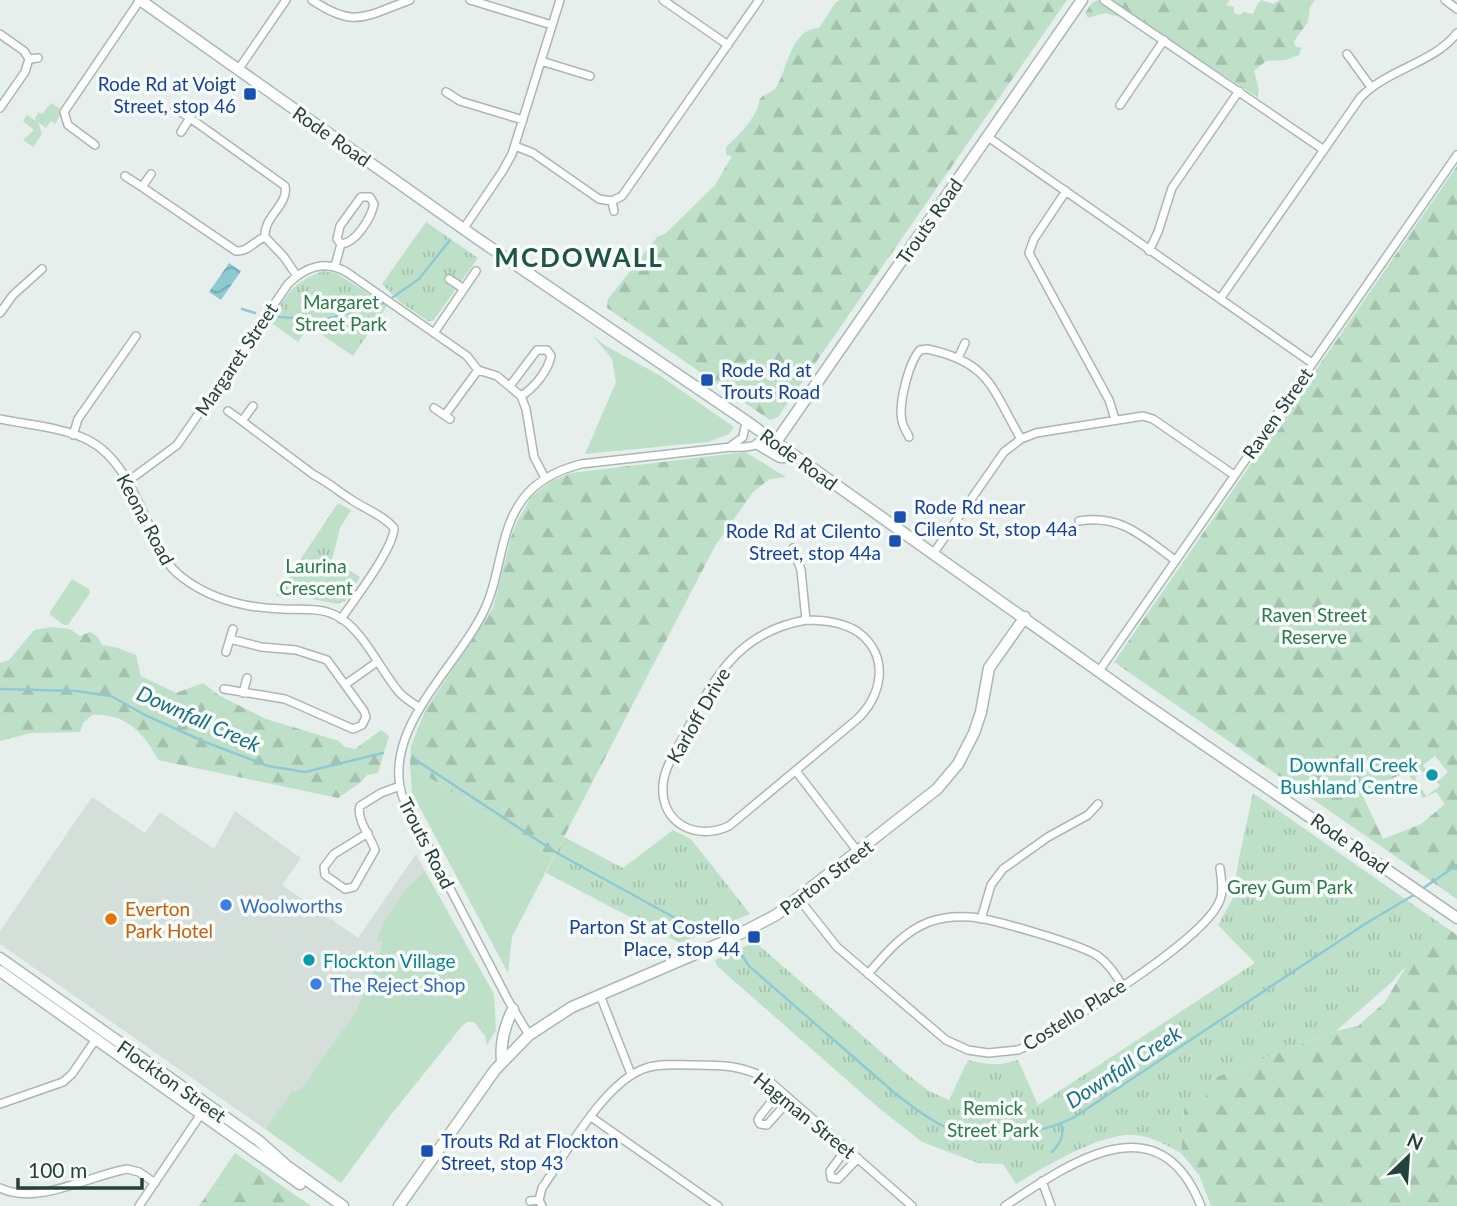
<svg xmlns="http://www.w3.org/2000/svg" width="1457" height="1206" viewBox="0 0 1457 1206" font-family="Lato,sans-serif">
<style>
.built{fill:#d4dfda}
.green{fill:#bfe0c8}
.forest{fill:url(#forest-firs);fill-rule:evenodd}
.park{fill:url(#park-tufts)}
.water{fill:url(#water-waves)}
.lines{fill:none;stroke-linecap:round;stroke-linejoin:round}
.stream{stroke:#8ec9d4;stroke-width:2.5}
.street-casing{stroke:#a8b8b2;stroke-width:10}
.secondary-casing{stroke:#a4bbb3;stroke-width:13}
.street{stroke:#fff;stroke-width:7}
.secondary{stroke:#fff;stroke-width:10}
.transit-dot{fill:#1a4fb4;stroke:#f7fbf9;stroke-width:2.5}
.culture-dot{fill:#0f9aa8;stroke:#f7fbf9;stroke-width:2.5}
.shop-dot{fill:#3f7fe0;stroke:#f7fbf9;stroke-width:2.5}
.food-dot{fill:#e8710a;stroke:#f7fbf9;stroke-width:2.5}
.labels{text-anchor:middle;dominant-baseline:central;stroke-width:7;stroke-linejoin:round;paint-order:stroke}
.transit-label{font-size:19px;fill:#164399;stroke:#f7fbf9;text-anchor:end}
.street-label{font-size:19px;fill:#24423a;stroke:#f7fbf9}
.park-label{font-size:19px;fill:#2d7a4b;stroke:#f7fbf9}
.culture-label{font-size:19px;fill:#0d838f;stroke:#f7fbf9;text-anchor:end}
.shop-label{font-size:19px;fill:#366cbe;stroke:#f7fbf9;text-anchor:start}
.food-label{font-size:19px;fill:#c56008;stroke:#f7fbf9;text-anchor:start}
.water-label{font-size:21px;font-style:italic;fill:#1c6f80;stroke:#f7fbf9}
.district-label{font-size:26px;font-weight:bold;letter-spacing:2px;fill:#1f5548;stroke:#f7fbf9}
</style>
<defs>
<pattern id="forest-firs" width="22" height="20" patternUnits="userSpaceOnUse" patternTransform="scale(1.75)"><rect width="22" height="20" fill="#bfe0c8"/><path d="M5 1l3.5 6h-7zM16 11l3.5 6h-7z" fill="#a4c1ad"/></pattern>
<pattern id="park-tufts" width="24" height="20" patternUnits="userSpaceOnUse" patternTransform="scale(1.75)"><rect width="24" height="20" fill="#bfe0c8"/><path d="M3 7l-1-3M5 7V3M7 7l1-3M15 17l-1-3M17 17v-4M19 17l1-3" fill="none" stroke="#a4c1ad"/></pattern>
<pattern id="water-waves" width="16" height="10" patternUnits="userSpaceOnUse" patternTransform="scale(1.75)"><rect width="16" height="10" fill="#8ec9d4"/><path d="M0 5q4-4 8 0t8 0" fill="none" stroke="#74a5ad"/></pattern>
</defs>
<rect width="100%" height="100%" fill="#e6efeb"/>
<!-- built -->
<path class="built" d="M92,797L145,833L160,812L214,849L235,811L301,858L282,885L358,938L416,854L425,871L415,879L382,926L376,939L382,942L374,970L356,1011L300,1090L292,1091L265,1129L0,944V931Z"/>
<!-- green -->
<path class="green" d="M51,103L60,109V115L55,124L51,121L46,128L38,122L42,134L33,147L23,140L34,130L23,121L27,115L36,121L35,118L39,112L42,114Z
M593,336L606,346L659,375L731,425L734,427L729,434L708,442L585,454L616,382L612,359Z
M72,579L89,589L90,593L68,625H64L50,615V612Z
M410,765L553,858L512,937L508,973L412,793Z
M425,871L494,994L496,1030L487,1045L485,1036L474,1022H468L463,1025L390,1116L341,1183L265,1129L292,1091L300,1090L356,1011L374,970L382,942L376,940C386,916 404,887 425,871Z
M235,1153L311,1206H199Z"/>
<!-- forest -->
<path class="forest" d="M840,0H1067L778,417L770,420L607,308L608,299L657,237L666,233L715,185L732,156L726,155V147C738,136 750,124 757,109C759,106 758,102 760,99C764,93 774,93 777,86C788,67 791,29 819,28L836,2Z
M1098,0H1230L1226,5L1234,7V13L1240,15L1244,12L1253,14L1258,3L1262,0L1273,4L1280,0H1315L1310,7L1308,22L1294,41L1295,46L1301,48L1299,55L1285,60L1266,61L1254,71L1259,90L1257,97L1124,10L1117,16L1105,13L1088,18L1085,13L1092,3Z
M1457,166V899L1114,662ZM1435,756L1448,772L1437,782L1440,786L1426,796L1415,778L1426,770L1423,765ZM1407,772L1423,798L1436,792L1445,804L1421,824L1383,839L1361,792Z
M745,452L786,477L770,479L753,492L715,546L553,858L410,765L411,746L425,711L493,608L511,537L518,520L531,497L550,482L571,473Z
M52,627L70,629L80,636L90,632L98,637L102,645L115,647L136,655L141,676L176,693L203,683L220,696L266,719L339,741L345,747L355,749L381,730L389,736L378,773L367,775L360,783L338,798L158,760C144,732 124,713 92,715L83,723L80,732L31,733L0,741V663L9,660L34,630Z
M1441,924L1457,935V1206H1211L1199,1175L1181,1153L1184,1108L1203,1101L1213,1078L1336,1031L1358,1026L1385,1002L1404,970L1406,959L1429,926Z
M261,1171L273,1180V1184L293,1200L301,1199L311,1206H199L214,1185L237,1184L240,1178L253,1180L258,1172Z"/>
<!-- park -->
<path class="park" d="M426,222L478,258L433,321H428L400,302L382,284Z
M323,271L336,273L387,306L353,356L309,326L298,342L270,322C286,295 293,282 323,271Z
M338,503L351,510L340,528L332,560L360,577L345,601L337,604L308,598L276,596Z
M1253,793L1441,924L1393,981L1336,1031L1213,1078L1204,1101L1184,1109L1181,1153C1166,1145 1153,1137 1136,1135C1101,1132 1045,1167 1016,1184L1003,1164L978,1163L922,1142L880,1109L717,966L715,960L755,942L903,1071L929,1091L949,1100L968,1060C986,1065 1000,1066 1018,1060L1038,1105L1255,963L1218,925L1233,898L1238,863Z
M673,830L691,839L750,914L680,943L546,873L564,837L623,868Z"/>
<!-- water -->
<path class="water" d="M229,263L241,271L221,300L209,292Z"/>
<g class="lines">
<!-- stream -->
<path class="stream" d="M393,297L419,279L450,240
M242,309L255,313
M279,317L324,320L383,303
M0,689L76,691L111,696L145,715L205,742L268,766L305,772L383,753
M413,758L557,853L695,929
M1422,889L1457,865
M739,951L749,966L897,1095C912,1106 926,1118 943,1126C980,1143 1038,1135 1073,1118L1365,924L1417,893
M1052,1152C1060,1143 1065,1136 1061,1124"/>
<!-- street casing -->
<g class="street-casing">
<path id="street" d="M312,0C355,29 365,16 410,0
M470,0L552,25
M663,0L728,45
M1104,0L1324,150
M1445,0L1457,9
M0,34L24,51L29,59
M1347,54L1371,87
M541,61L590,76
M238,70L286,0
M446,92L460,101L523,120
M1120,105L1164,40
M0,108L25,72L29,59L38,58
M175,108L190,118L181,132
M190,118L285,186C289,205 263,217 265,237
M988,137L1312,363
M95,145L68,125L64,112L140,0
M515,146L533,153L599,199L612,201
M125,176L142,187L151,174
M142,187L236,251C248,252 254,241 265,237L284,257L297,276
M1066,191L1034,239L1029,253L1109,400L1115,419
M614,211L612,201L622,196L759,0
M464,228L502,172L512,154L560,0
M1149,251L1158,232L1172,188L1239,91
M335,266L341,244L337,239L340,226L361,197H370L374,204C371,218 356,243 341,244
M449,279L464,289
M1220,299L1360,98C1387,69 1434,63 1457,33
M0,313L13,295L42,269
M434,333L476,271
M958,358L965,343
M510,386L537,350H547L551,356C548,371 534,388 521,396
M434,408L450,419
M228,411L242,421L253,406
M445,415L478,370
M0,419C28,425 62,427 88,440C120,456 135,495 149,525C158,546 164,564 183,578C212,600 246,608 282,609C299,610 319,607 335,615C362,627 380,670 399,692C405,699 413,703 420,708
M242,421L314,475C328,482 339,492 352,500C365,509 383,515 394,528C394,548 354,600 341,619
M73,435L78,419L136,336
M909,437C907,432 903,427 902,421C898,404 909,362 920,350L927,349C990,362 992,389 1021,439
M731,446L743,437L746,421
M127,482L177,445L288,284C305,267 326,259 348,273L467,356L478,370L497,376L521,396L526,409L534,457L545,478
M1079,521C1121,514 1143,537 1175,560
M793,548L801,570L806,620
M933,554L1004,452L1021,439L1036,433L1143,416L1153,419L1234,475
M806,620C824,620 843,622 858,632C891,656 882,698 855,721L729,826C697,841 660,824 663,785C664,768 676,751 684,736C713,679 737,632 806,620Z
M226,652L233,629
M1099,671L1457,155
M346,684L377,662
M224,689L285,699L353,729L362,725L366,717L364,711L327,660L296,650L261,647L230,639
M243,693L247,678
M796,771L858,852
M368,833L334,854L324,867L325,875L345,889L354,887L375,850C371,837 356,820 360,806L381,793L400,786
M799,899L837,947L946,1040L968,1050L988,1053L1018,1050L1040,1040C1079,1014 1206,939 1220,900C1224,890 1221,878 1220,868
M981,919L991,885L1003,869L1048,837L1088,815L1098,804
M868,974C885,954 903,932 929,922C942,917 957,916 971,917C993,919 1080,944 1098,956C1109,964 1115,974 1122,985
M600,995L631,1074
M529,1035L508,1000L403,798C379,728 462,664 487,604C501,571 500,529 523,499C537,480 558,470 581,464L731,447C745,448 758,447 769,437
M780,1091L760,1116L758,1120L760,1124L767,1125L790,1099
M0,1104L63,1082L72,1074L96,1039
M591,1117L718,1206
M847,1148L830,1171L831,1178L838,1179L858,1158
M1042,1181L1051,1206
M0,1188C37,1206 88,1176 127,1169L139,1172L155,1183
M539,1200L542,1188C567,1152 605,1081 646,1068C661,1063 678,1065 694,1065C721,1065 742,1065 767,1079L912,1206
M530,1201L539,1200L542,1206
M139,1206L203,1111
M1005,1206C1071,1162 1159,1100 1201,1206"/>
</g>
<!-- secondary casing -->
<g class="secondary-casing">
<path id="secondary" d="M140,0L475,237L746,421L1139,700L1457,918
M776,442L1082,0
M758,444L780,457H796
M0,958L259,1141L287,1166L343,1206
M0,971L300,1184
M502,1061C500,1043 505,1025 513,1009
M399,1206L495,1070L529,1035L572,1007L728,940L776,915L937,789L958,764L974,733L981,712L989,668L1025,617"/>
</g>
<!-- street -->
<use href="#street" class="street"/>
<!-- secondary -->
<use href="#secondary" class="secondary"/>
</g>
<!-- markers -->
<g class="transit-dot">
<rect x="243" y="87" width="14" height="14" rx="3.5"/>
<rect x="700" y="373" width="14" height="14" rx="3.5"/>
<rect x="893" y="510" width="14" height="14" rx="3.5"/>
<rect x="888" y="534" width="14" height="14" rx="3.5"/>
<rect x="747" y="930" width="14" height="14" rx="3.5"/>
<rect x="420" y="1144" width="14" height="14" rx="3.5"/>
</g>
<g class="culture-dot">
<circle cx="1432" cy="775" r="7"/>
<circle cx="309" cy="960" r="7"/>
</g>
<g class="shop-dot">
<circle cx="226" cy="905" r="7"/>
<circle cx="316" cy="984" r="7"/>
</g>
<circle class="food-dot" cx="111" cy="919" r="7"/>
<g class="labels">
<!-- transit labels -->
<g class="transit-label">
<text x="236" y="83">Rode Rd at Voigt<tspan x="236" dy="22">Street, stop 46</tspan></text>
<text x="721" y="369" text-anchor="start">Rode Rd at<tspan x="721" dy="22">Trouts Road</tspan></text>
<text x="914" y="506" text-anchor="start">Rode Rd near<tspan x="914" dy="22">Cilento St, stop 44a</tspan></text>
<text x="881" y="530">Rode Rd at Cilento<tspan x="881" dy="22">Street, stop 44a</tspan></text>
<text x="740" y="926">Parton St at Costello<tspan x="740" dy="22">Place, stop 44</tspan></text>
<text x="441" y="1140" text-anchor="start">Trouts Rd at Flockton<tspan x="441" dy="22">Street, stop 43</tspan></text>
</g>
<!-- street labels -->
<g class="street-label">
<text transform="translate(332 136) rotate(35)">Rode Road</text>
<text transform="translate(929 221) rotate(-55)">Trouts Road</text>
<text transform="translate(236 359) rotate(-56)">Margaret Street</text>
<text transform="translate(1277 413) rotate(-55)">Raven Street</text>
<text transform="translate(799 459) rotate(36)">Rode Road</text>
<text transform="translate(146 519) rotate(62)">Keona Road</text>
<text transform="translate(698 715) rotate(-60)">Karloff Drive</text>
<text transform="translate(427 843) rotate(63)">Trouts Road</text>
<text transform="translate(1350 843) rotate(35)">Rode Road</text>
<text transform="translate(826 877) rotate(-37)">Parton Street</text>
<text transform="translate(1074 1014) rotate(-32)">Costello Place</text>
<text transform="translate(172 1081) rotate(35)">Flockton Street</text>
<text transform="translate(805 1115) rotate(39)">Hagman Street</text>
</g>
<!-- park labels -->
<g class="park-label">
<text x="341" y="301">Margaret<tspan x="341" dy="22">Street Park</tspan></text>
<text x="316" y="565">Laurina<tspan x="316" dy="22">Crescent</tspan></text>
<text x="1314" y="614">Raven Street<tspan x="1314" dy="22">Reserve</tspan></text>
<text x="1290" y="886">Grey Gum Park</text>
<text x="993" y="1107">Remick<tspan x="993" dy="22">Street Park</tspan></text>
</g>
<!-- culture labels -->
<g class="culture-label">
<text x="1418" y="764">Downfall Creek<tspan x="1418" dy="22">Bushland Centre</tspan></text>
<text x="323" y="960" text-anchor="start">Flockton Village</text>
</g>
<!-- shop labels -->
<g class="shop-label">
<text x="240" y="905">Woolworths</text>
<text x="330" y="984">The Reject Shop</text>
</g>
<!-- food labels -->
<g class="food-label">
<text x="125" y="908">Everton<tspan x="125" dy="22">Park Hotel</tspan></text>
</g>
<!-- water labels -->
<g class="water-label">
<text transform="translate(199 718) rotate(24)">Downfall Creek</text>
<text transform="translate(1123 1066) rotate(-33)">Downfall Creek</text>
</g>
<!-- district labels -->
<g class="district-label">
<text x="579" y="257">MCDOWALL</text>
</g>
</g>
<!-- north arrow -->
<g transform="translate(1408 1157) rotate(25)" stroke="#f7fbf9" stroke-width="5" paint-order="stroke">
<path d="M0-5L12 26L0 18L-12 26Z" fill="#24423a"/>
<text y="-10" font-size="19" font-weight="bold" text-anchor="middle" fill="#24423a">N</text>
</g>
<!-- scale -->
<path d="M18 1178v10h124v-10" fill="none" stroke="#24423a" stroke-width="3.5"/>
<text x="28" y="1178" font-size="21" fill="#24423a" stroke="#f7fbf9" stroke-width="5" paint-order="stroke">100 m</text>
</svg>
